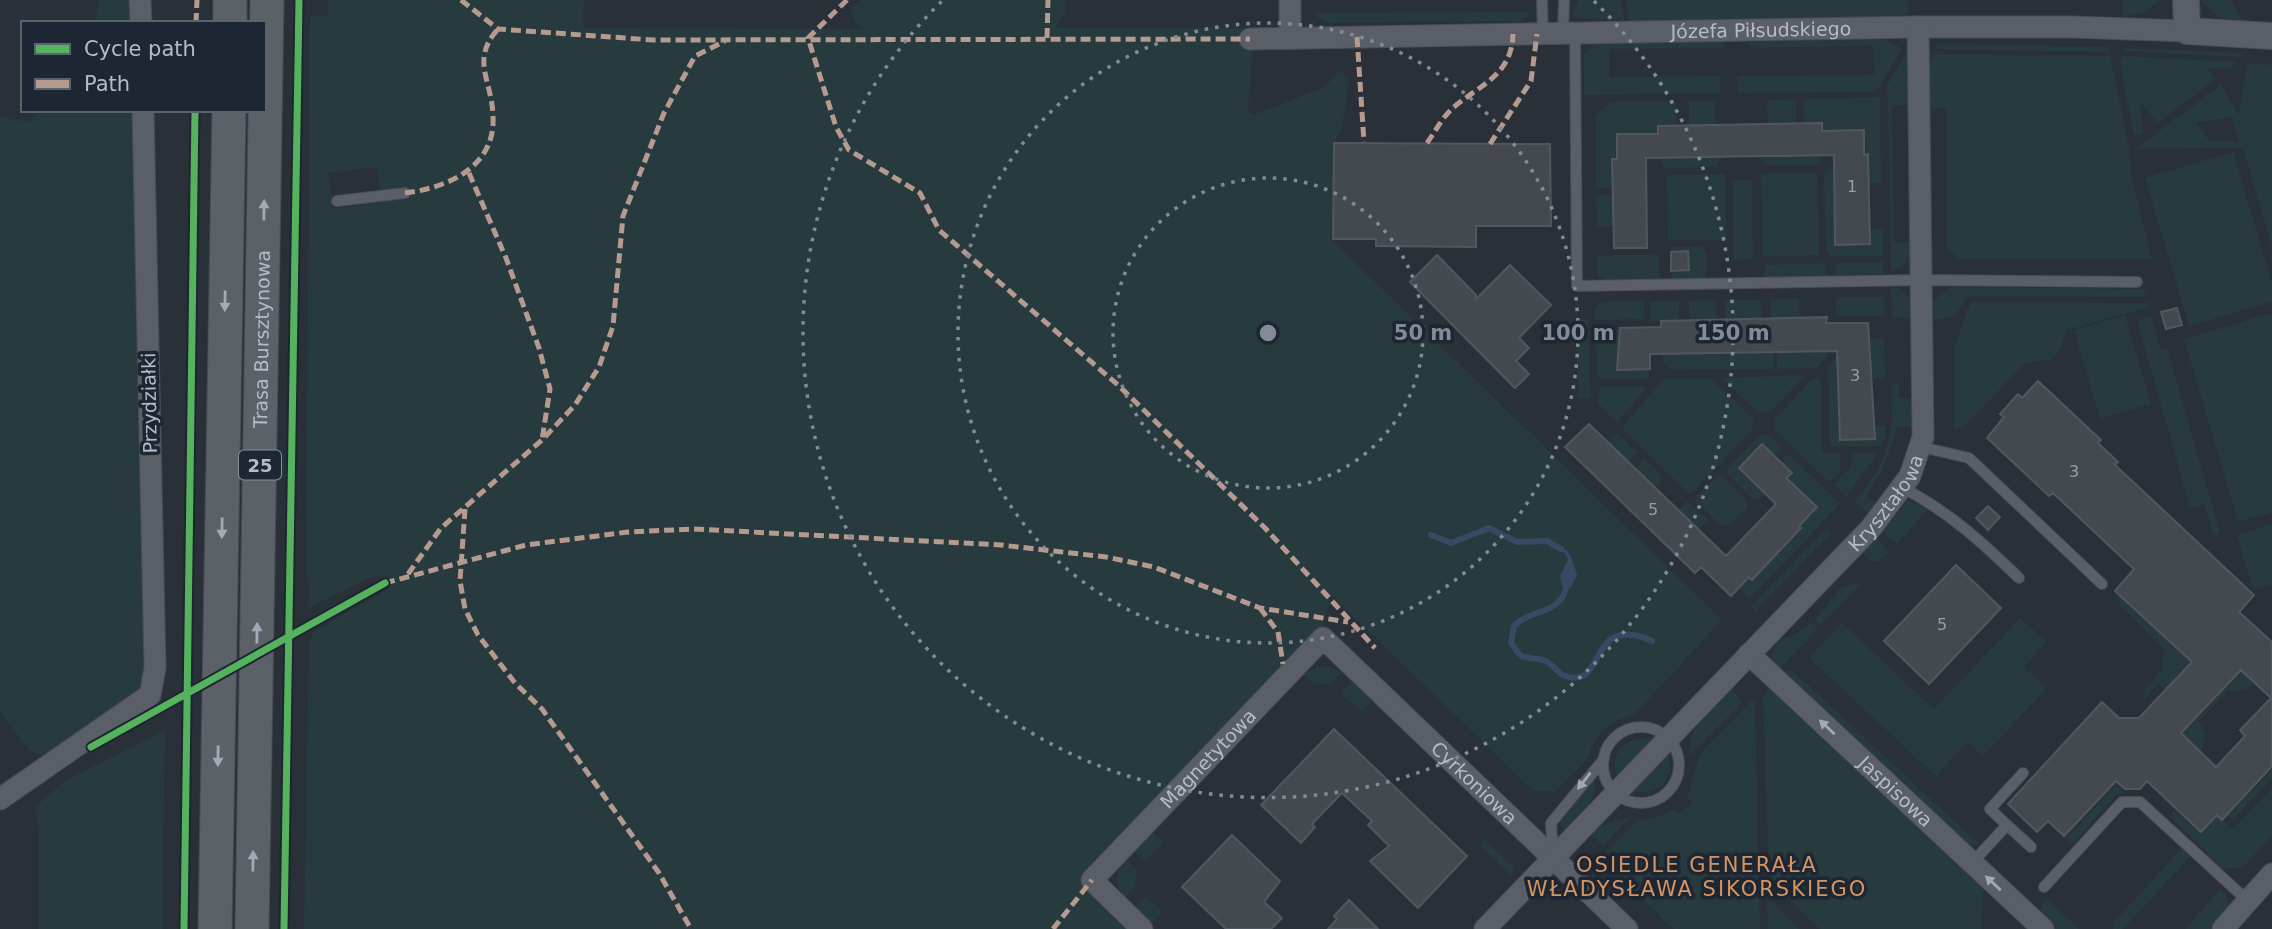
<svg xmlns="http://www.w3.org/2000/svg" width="2272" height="929" viewBox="0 0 2272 929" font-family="'DejaVu Sans',sans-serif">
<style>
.green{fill:#273a3e;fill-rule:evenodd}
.water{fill:#384963}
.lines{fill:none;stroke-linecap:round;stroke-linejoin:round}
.stream{stroke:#384963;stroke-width:6}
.building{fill:#444950;stroke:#52575f;stroke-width:2;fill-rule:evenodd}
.service-casing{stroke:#484c53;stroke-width:12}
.minor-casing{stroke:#484c53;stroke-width:23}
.tertiary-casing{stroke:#484c53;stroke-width:28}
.primary-casing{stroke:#484c55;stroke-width:35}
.service{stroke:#5a5e66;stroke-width:10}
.minor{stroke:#5a5e66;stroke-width:21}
.tertiary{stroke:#5a5e66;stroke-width:26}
.primary{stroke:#5c6168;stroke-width:33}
.quiet{stroke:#b69a8f;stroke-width:5;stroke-dasharray:10 5;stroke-linecap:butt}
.cycleway-casing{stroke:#1d2633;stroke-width:11}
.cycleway{stroke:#56b35d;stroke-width:7}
.oneway{fill:#a2aab6}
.oneway2{fill:#a2a9b5}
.ring{fill:none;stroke:#848b96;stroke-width:3.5;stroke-dasharray:3.5 7}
.labels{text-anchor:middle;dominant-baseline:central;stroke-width:7;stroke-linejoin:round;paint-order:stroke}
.number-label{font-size:16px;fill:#989fab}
.shield{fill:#1d2633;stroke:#878f9c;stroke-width:2}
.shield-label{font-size:18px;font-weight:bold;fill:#b4bcc9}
.street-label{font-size:19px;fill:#b4bcc9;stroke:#1d2633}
.neighbourhood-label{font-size:21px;letter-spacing:2px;fill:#d59563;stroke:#1d2633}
.centre{fill:#848b96;stroke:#1d2633;stroke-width:3.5}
.ring-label{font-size:21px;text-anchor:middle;font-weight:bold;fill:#848b96;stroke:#1d2633;stroke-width:7;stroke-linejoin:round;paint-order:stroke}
</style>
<rect width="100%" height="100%" fill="#2a3038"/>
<!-- green -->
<path class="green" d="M100,0H130V23H94Z
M328,0H584L583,28L862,29L853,19L852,8L861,0H1066L1065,12L1056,28H1254L1248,110L1253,115L1325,87L1339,70L1349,79L1342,127L1334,143L1331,239L1722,620L1634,715L1617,720L1604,729L1594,741L1588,758L1556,791H1534L1332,596L1323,624L1078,881L1126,929H304L309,644L313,632L389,588L384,577L376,575L308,608L310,588L306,573L310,17L328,15ZM377,167L381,203L333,209L328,173Z
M1578,0H1622L1624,20L1577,18L1573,15Z
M1627,0H1908L1909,13L1902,17L1628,21Z
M2123,0H2160L2144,13L2122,17Z
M2200,0H2231L2243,21L2218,17Z
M1530,12L1522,21L1327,23L1311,13Z
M1884,39L1902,49L1880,86L1870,92L1738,93L1737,76L1874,75L1873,46L1750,48L1748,42Z
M1722,41L1725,45L1722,48L1609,49V77L1720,76V93L1584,95V54L1596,44Z
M1937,44L2110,47L2109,52L1937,49L1935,48Z
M2121,48L2243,53V57L2125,51Z
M1907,53L1909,105L1892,106L1894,242H1911C1913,258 1905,266 1891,272L1887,85Z
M1934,54L2110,56L2129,147L2131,174L2152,259H1959L1947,248L1946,108H1930L1928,65Z
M2123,56L2237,62L2230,69L2207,68L2216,79L2157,123L2143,104L2140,108L2144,133L2139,136L2133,133L2120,60Z
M2250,63L2272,65V246L2243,148L2135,149L2221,85L2239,115L2247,65ZM2231,117L2240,142H2210L2196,123Z
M1880,97L1881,183H1869L1864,130L1822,131V123L1804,124L1803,99Z
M1796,99V124H1768L1767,100Z
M1676,101V126L1658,134L1617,135L1613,188H1596V115L1610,102Z
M1689,101H1715V125L1689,126Z
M39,110H132L145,665L139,687L114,712L42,756L29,750L0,712V117L29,122Z
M2233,152L2272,283V302L2189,326L2145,178Z
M1822,155L1819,165L1767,166L1760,157Z
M1723,157L1716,167L1665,168L1658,158Z
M1828,169H1834L1835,245L1870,244V230L1883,229V256H1831L1826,252L1824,174Z
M1817,173L1819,255L1763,257L1761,174Z
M1725,174L1726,240H1668L1667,175Z
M1733,180H1752L1753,259L1734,260Z
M1613,195V226H1597L1596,195Z
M1671,247H1702L1706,253V278L1672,279L1671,271L1689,270L1688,252H1671Z
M1656,254L1659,258L1660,280L1609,281L1597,276V256Z
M1883,262L1884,274L1835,275L1836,263Z
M1825,263L1827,276L1765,277V265Z
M1891,286C1909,291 1911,301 1913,318H1892Z
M1953,287L2147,289L2142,297L1968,296L1955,316L1934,320C1928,306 1938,292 1953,287Z
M1839,297H1884L1885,316H1842L1836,314V300Z
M1770,299H1799L1800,318H1771Z
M1716,300L1717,320H1689V301Z
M1725,300H1761L1762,319L1725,320Z
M1679,301V321H1651L1650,302Z
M1602,302H1644V319L1598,320L1595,319V309Z
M1971,302L2149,303L2150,307L2067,330L2060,350L2053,359L2025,363L1962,429H1954V347Z
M2272,313V512L2238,522L2184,339Z
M2125,315L2151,404L2100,419L2074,330Z
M2151,316L2161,350L2167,348L2220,533L2213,535L2204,504L2190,508L2137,320Z
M1588,319L1591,398L1578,399L1576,320Z
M1620,328L1617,370L1650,369L1648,379L1598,378L1595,331Z
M1868,339H1884L1885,379H1873Z
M1827,351V357L1816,368L1777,369V352Z
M1774,352V369L1671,370L1663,362V354Z
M1835,356H1838L1840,440L1874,439V426H1885V437L1880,446H1830L1828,367L1834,361Z
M1806,375L1770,412L1758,413L1722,378Z
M1664,378H1710L1754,419L1752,430L1690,495L1622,428Z
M1813,378L1821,379L1822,453H1840V472L1829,482L1775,430V419Z
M1892,385H1899V398H1915L1913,427L1898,426L1883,468L1867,496L1879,506L1870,515L1854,502C1890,461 1893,437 1892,385Z
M1600,386H1645L1647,387L1617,423L1597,402Z
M1617,433L1637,453L1628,462L1608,442Z
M1768,434L1782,448L1774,456L1762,445L1739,468L1765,494L1755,500L1727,473V469L1760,435Z
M1789,454L1840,504L1749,599L1738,588L1749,577L1752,580L1801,529L1786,478L1791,473L1781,462Z
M1852,454H1877L1846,497L1834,485L1851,467Z
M1644,459L1664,478L1655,487L1635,469Z
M1717,476H1723L1747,501L1748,507L1730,525H1720L1696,501V496Z
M1908,500L1928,509L1897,544L1882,531Z
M1688,501L1708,520L1698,529L1679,510Z
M2272,524V585L2253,590L2237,535Z
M1826,529L1831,534L1756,611L1751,606Z
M1876,536L1889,552L1880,561L1873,562L1862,552Z
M1862,583L1820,625L1814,620L1843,586Z
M2115,591L2192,662L2166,690L2158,683L2145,699L2143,691L2162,670L2164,649L2120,605Z
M2020,618L2046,642L2024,667L2047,688L1983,756L1968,742L1936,776L1809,658L1842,623L1934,709Z
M1811,622L1818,629L1778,670L1772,656L1778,639L1797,634Z
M1319,666L1335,669L1342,673L1331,684L1315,685L1304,674Z
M1784,670L1793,671L1979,844H1962L1782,672Z
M2242,671L2254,682L2247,690H2229L2199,720L2205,735L2201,752L2182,735Z
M1352,682L1372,701L1361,712L1341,693Z
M1771,684L1983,884L1982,929H1820L1769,880L1763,697Z
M1731,688L1742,703L1689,756C1690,722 1708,711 1731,688Z
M1755,697L1760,929H1673L1600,858L1636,821L1663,815L1674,809L1680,814L1692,803L1687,797L1700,754Z
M165,730L162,929H39V830L35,807L65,781Z
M1641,738L1658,742L1619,781C1608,761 1619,741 1641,738Z
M1665,749C1683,777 1653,802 1627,788Z
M2272,770V778L2233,820L2228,816Z
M1595,779C1596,802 1582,818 1563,830L1560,822Z
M2116,785L2124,793L2118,794L2072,844L2066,838Z
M2272,788V836L2242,868L2224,869L2169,816L2174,810L2197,831L2217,815L2233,830Z
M1632,816L1603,846L1590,834L1603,825Z
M1153,832L1164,842L1146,861L1134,851Z
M1483,838L1514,867L1512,876L1481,846Z
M2186,848L2190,857L2123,929H2113V923L2180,850Z
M1126,860L1137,871L1135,887L1125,898C1114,886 1115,872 1126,860Z
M2220,889L2227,895L2229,909L2211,929H2185Z
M1145,896L1162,912L1151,923L1134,908Z
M2046,899L2080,929H2053L2042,916V903Z
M1771,901L1800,929H1768L1767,904Z"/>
<!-- water -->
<path class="water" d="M1561,546L1570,554L1577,575L1571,587L1564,591L1560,577L1568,559L1565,553L1554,547Z"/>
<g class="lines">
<!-- stream -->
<path class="stream" d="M1431,535L1451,543L1489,528L1517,542L1547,541L1561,549
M1567,584C1561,617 1532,607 1514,626L1511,643L1520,655C1528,660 1538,657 1546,661C1553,665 1557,672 1563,675C1607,694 1586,611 1652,641"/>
</g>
<!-- building -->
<path class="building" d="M1822,123V131L1864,130V155L1868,154L1870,244L1835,245L1834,155L1646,158L1647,248H1614L1612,159H1617V134H1658V126Z
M1334,143L1550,144L1551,226H1476V247L1376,246V239H1333Z
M1688,251L1689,270L1671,271V252Z
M1437,255L1476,295V299L1510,265L1551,305L1519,338L1529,348L1516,361L1529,374L1515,388L1410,282Z
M2177,308L2182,325L2166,329L2161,312Z
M1827,317L1826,323H1868L1875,439L1840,440L1837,351L1650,354V369L1617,370L1620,328L1661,327V321Z
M2038,381L2101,440L2098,443L2118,462L2115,465L2254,595L2239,612L2272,642V766L2222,820L2217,815L2201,832L2147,781L2140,789H2125L2116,781L2064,836L2048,821L2037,832L2008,804L2102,702L2119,718H2139L2192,662L2115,591L2134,569L2053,493L2049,496L1987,438L2004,417L2000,414L2018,394L2022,398ZM2241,670L2271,698L2240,730L2245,736L2216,767L2181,733Z
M1589,424L1726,556L1776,504L1739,468L1762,444L1792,473L1786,478L1817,507L1799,526L1801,528L1752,580L1749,577L1731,596L1701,567L1695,573L1565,447Z
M1988,506L2000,517L1988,530L1976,518Z
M1956,565L2001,608L1929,684L1884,641Z
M1334,729L1467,856L1418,908L1370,861L1389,846L1368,825L1372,821L1342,793L1312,824L1315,827L1301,843L1261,805Z
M1232,835L1280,881L1264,902L1282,918L1271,929H1226L1182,887Z
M1349,900L1378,929H1328L1337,919L1334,916Z"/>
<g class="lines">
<!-- service casing -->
<g class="service-casing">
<path id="service" d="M1542,0L1543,34
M1563,33L1564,0
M1575,33L1577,286L1923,280L2137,282
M337,201L405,193
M1921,447L1969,458L2102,584
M1903,488C1948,511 1983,543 2019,578
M1603 765a38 38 0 1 1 76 0a38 38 0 1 1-76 0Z
M2007,825L2031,847
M1553,855L1551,823L1604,759
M1972,863L2007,825L1990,809L2023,773
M2044,887L2122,802H2140L2248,901"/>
</g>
<!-- minor casing -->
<g class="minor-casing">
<g id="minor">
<path d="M140,0L141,23"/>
<path d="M1290,0V38"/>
<path id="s1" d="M1250,39L1918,27H2073L2187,31"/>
<path id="s2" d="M1749,654L2043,929"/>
<path d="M0,799L150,695L155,668L143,110"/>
<path id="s3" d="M1142,929L1092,880L1323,638L1627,929"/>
<path id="s4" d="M1485,929L1871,528L1910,476L1923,437L1918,27"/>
<path d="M2223,929L2272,874"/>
</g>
</g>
<!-- tertiary casing -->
<g class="tertiary-casing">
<path id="tertiary" d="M2186,0L2187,31L2272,36"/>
</g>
<!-- primary casing -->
<g class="primary-casing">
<g id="primary">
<path d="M230,23V0"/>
<path d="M215,929L229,110"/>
<path id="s5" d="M252,929L267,0"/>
</g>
</g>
<!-- service -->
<use href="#service" class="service"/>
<!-- minor -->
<use href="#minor" class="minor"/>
<!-- tertiary -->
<use href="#tertiary" class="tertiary"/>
<!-- primary -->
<use href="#primary" class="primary"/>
<!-- quiet -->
<path class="quiet" d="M461,0L498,29L653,40L1250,39
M847,0L808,38L836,127L849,150L920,193L939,230L1118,385L1265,528L1375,648
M196,23L197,0
M1357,37L1364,142
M1047,38L1048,0
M1427,143C1435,132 1443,116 1454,107C1480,85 1512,75 1513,34
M1490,144L1531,81L1537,34
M469,173L506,258L539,348L550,389L542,440
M405,193C447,188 496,167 493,116C492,80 470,60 498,29
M465,509L460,581L465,609L478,635L515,683L542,709L659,873L691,929
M408,574L441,528L542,440L575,405L599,367L613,326L623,216L664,113L695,56L725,41
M385,583L526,545L628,532L694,529L1001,545L1106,557L1154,567L1260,608L1348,622
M1260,608L1278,632L1283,664
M1053,929L1092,880"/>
<!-- cycleway casing -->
<g class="cycleway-casing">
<path id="cycleway" d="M91,747L385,583
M184,929L195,110
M284,929L299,0"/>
</g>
<!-- cycleway -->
<use href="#cycleway" class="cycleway"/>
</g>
<!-- one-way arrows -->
<defs><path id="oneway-solid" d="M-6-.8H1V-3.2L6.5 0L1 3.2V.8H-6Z" transform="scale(1.75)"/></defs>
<g class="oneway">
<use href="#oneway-solid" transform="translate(264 210) rotate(-89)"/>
<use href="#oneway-solid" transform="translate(225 301) rotate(91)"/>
<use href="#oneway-solid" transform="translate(222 528) rotate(91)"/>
<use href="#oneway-solid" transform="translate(257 633) rotate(-89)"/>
<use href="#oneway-solid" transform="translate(218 756) rotate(91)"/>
<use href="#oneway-solid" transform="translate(253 861) rotate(-89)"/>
</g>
<g class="oneway2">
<use href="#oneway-solid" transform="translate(1827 727) rotate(-137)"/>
<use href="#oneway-solid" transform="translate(1584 781) rotate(128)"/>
<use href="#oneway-solid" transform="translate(1993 883) rotate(-137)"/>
</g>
<!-- distance rings -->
<g class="ring">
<circle cx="1268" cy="333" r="155"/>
<circle cx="1268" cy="333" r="310"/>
<path d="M1594 1A465 465 0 1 1 942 1"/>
</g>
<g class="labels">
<!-- number labels -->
<g class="number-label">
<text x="1852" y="186">1</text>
<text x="1855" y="375">3</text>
<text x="2074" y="471">3</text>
<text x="1653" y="509">5</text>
<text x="1942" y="624">5</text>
</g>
<!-- shield labels -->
<rect class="shield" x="239" y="450.5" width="42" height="29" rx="5"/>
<g class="shield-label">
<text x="260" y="465">25</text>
</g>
<!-- street labels -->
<g class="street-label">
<text stroke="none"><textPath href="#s1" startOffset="511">Józefa Piłsudskiego</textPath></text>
<text stroke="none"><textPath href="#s5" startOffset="590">Trasa Bursztynowa</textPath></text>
<text transform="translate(149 403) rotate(-91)">Przydziałki</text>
<text stroke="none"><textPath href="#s4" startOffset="586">Kryształowa</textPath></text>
<text stroke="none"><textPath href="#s3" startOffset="238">Magnetytowa</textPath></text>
<text stroke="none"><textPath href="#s3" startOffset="614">Cyrkoniowa</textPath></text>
<text stroke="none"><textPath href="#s2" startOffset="201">Jaspisowa</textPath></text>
</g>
<!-- neighbourhood labels -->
<g class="neighbourhood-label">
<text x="1697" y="865">OSIEDLE GENERAŁA<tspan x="1697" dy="24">WŁADYSŁAWA SIKORSKIEGO</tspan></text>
</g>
</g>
<circle cx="1268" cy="333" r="10" class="centre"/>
<g class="ring-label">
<text x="1423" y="340">50 m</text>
<text x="1578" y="340">100 m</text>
<text x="1733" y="340">150 m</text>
</g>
<!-- legend -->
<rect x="21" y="21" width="245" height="91" fill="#1d2633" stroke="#59626f" stroke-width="2"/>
<rect x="35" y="44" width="35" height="10" fill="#56b35d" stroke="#59626f" stroke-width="2"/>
<text x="84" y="56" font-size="21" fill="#b4bcc9">Cycle path</text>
<rect x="35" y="79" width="35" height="10" fill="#b69a8f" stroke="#59626f" stroke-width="2"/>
<text x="84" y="91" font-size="21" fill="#b4bcc9">Path</text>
</svg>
